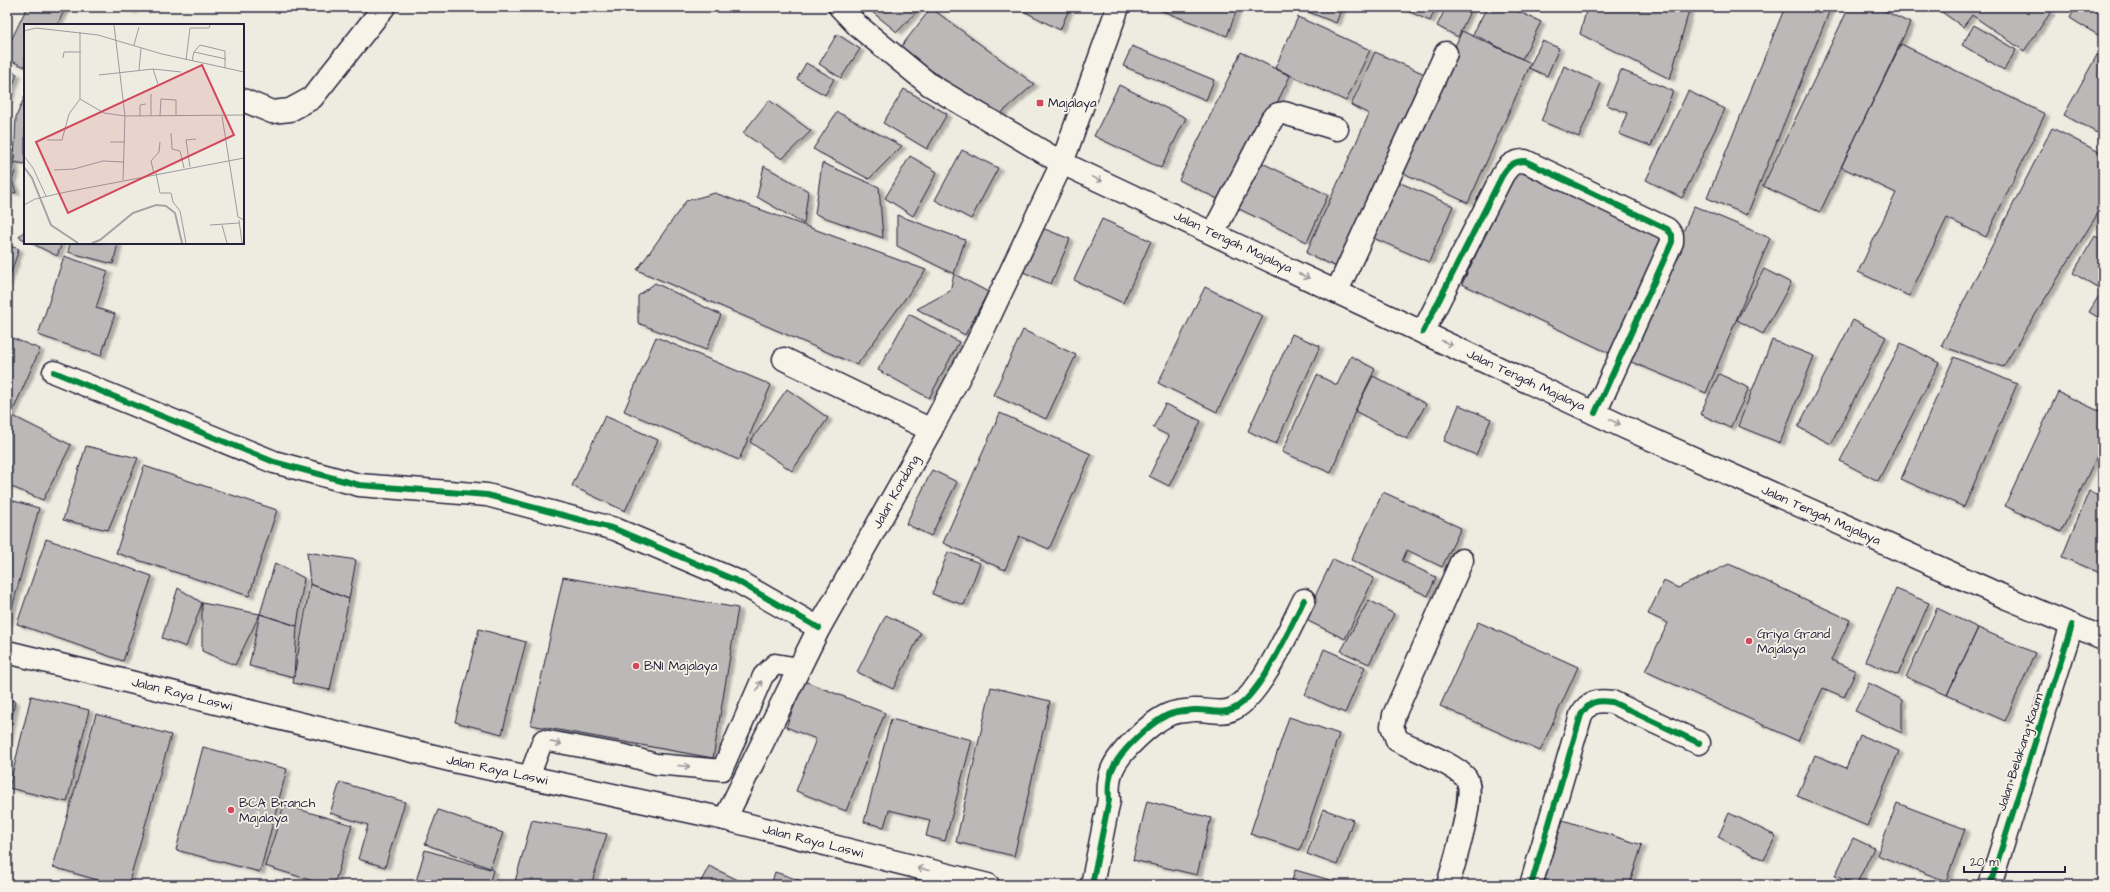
<svg xmlns="http://www.w3.org/2000/svg" width="2110" height="892" viewBox="0 0 2110 892" font-family="'Architects Daughter',sans-serif">
<style>
.building{fill:#bbb8b7;stroke:#22223b;filter:url(#shadow)}
.lines{fill:none;stroke-linecap:round;stroke-linejoin:round}
.lane-casing{stroke:#22223b;stroke-width:23}
.street-casing{stroke:#22223b;stroke-width:25}
.secondary-casing{stroke:#22223b;stroke-width:25}
.primary-casing{stroke:#22223b;stroke-width:25}
.lane{stroke:#f7f3e8;stroke-width:20}
.street{stroke:#f7f3e8;stroke-width:22}
.secondary{stroke:#f7f3e8;stroke-width:22}
.primary{stroke:#f7f3e8;stroke-width:22}
.cycleway-casing{stroke:#f7f3e8;stroke-width:8}
.cycleway{stroke:#00873e;stroke-width:6}
.oneway{stroke:#97959a}
.poi-dot{fill:#d1495b;stroke:#f7f3e8;stroke-width:1.5}
.labels{text-anchor:middle;dominant-baseline:central;stroke-width:3.5;stroke-linejoin:round;paint-order:stroke}
.poi-label{font-size:13px;fill:#22223b;stroke:#f7f3e8;text-anchor:start}
.street-label{font-size:13px;fill:#22223b;stroke:#f7f3e8}
.inset-river{fill:none;stroke:#a6a3a6;stroke-width:2}
.inset-road{fill:none;stroke:#9c9b9f;stroke-width:1}
.view{fill:#d1495b;fill-opacity:0.15;stroke:#d1495b;stroke-width:2}
.inset-edge{fill:none;stroke:#22223b;stroke-width:2}
</style>
<defs>
<filter id="shadow"><feDropShadow dx="4.5" dy="2.5" stdDeviation="1" flood-color="#0004"/></filter>
</defs>
<rect width="100%" height="100%" fill="#eeebe1"/>
<filter id="ink" filterUnits="userSpaceOnUse"><feTurbulence type="fractalNoise" baseFrequency=".025" numOctaves="2"/><feDisplacementMap in="SourceGraphic" scale="8" xChannelSelector="R" yChannelSelector="G"/><feConvolveMatrix kernelMatrix="1 2 1 2 8 2 1 2 1" color-interpolation-filters="sRGB"/></filter>
<g filter="url(#ink)">
<!-- building -->
<path class="building" d="M27,7H66L57,25H25V67L7,59V49Z
M124,7H134L132,11Z
M866,7H921L897,32Z
M1016,7H1070L1060,30Z
M1152,7H1238L1227,36Z
M1296,7H1342L1336,23Z
M1399,7H1436L1430,21Z
M1446,7H1472L1458,37L1437,26Z
M1487,7H1509L1541,22L1522,59L1473,34Z
M1587,7H1690L1670,79L1580,34Z
M1785,7H1831L1747,215L1707,198Z
M1849,7H1876L1910,23L1820,212L1763,186Z
M1935,7H2044L2051,12L2024,51L1972,15L1963,27Z
M2076,7H2103V26L2098,35L2070,18Z
M931,8L1034,84L997,117L900,48Z
M1298,17L1370,50L1346,101L1275,68Z
M1974,25L2016,50L2004,70L1962,45Z
M1462,31L1531,63L1468,203L1399,171Z
M837,34L860,49L841,78L819,64Z
M1542,41L1559,48L1547,76L1529,68Z
M1901,44L2045,114L1986,237L1947,218L1909,296L1858,272L1896,193L1841,167Z
M2103,44V136L2064,115Z
M1132,46L1214,80L1206,100L1123,66Z
M1241,52L1290,76L1228,204L1179,180Z
M1375,52L1429,76L1341,269L1306,253L1369,114L1351,105Z
M806,63L834,79L825,95L797,79Z
M1564,66L1601,83L1579,137L1541,121Z
M7,70L17,74L7,102Z
M1621,70L1673,91L1651,146L1619,134L1627,113L1607,105Z
M1119,85L1186,118L1161,168L1094,136Z
M904,89L947,114L927,149L883,123Z
M1688,91L1725,109L1682,198L1646,180Z
M25,96V164L14,162L16,117Z
M769,100L811,131L782,159L743,133Z
M837,112L902,146L869,179L813,149Z
M2052,128L2103,154V205L2003,367L1941,346Z
M7,143L10,144L15,172L12,180L16,193L7,191Z
M962,150L998,168L971,219L935,200Z
M910,156L937,172L913,216L885,198Z
M1258,161L1328,195L1307,242L1235,207Z
M822,163L879,187L883,238L815,214Z
M764,166L808,191L804,224L757,197Z
M1516,170L1665,240L1611,354L1462,284Z
M1396,181L1453,206L1429,262L1371,237Z
M715,193L926,270L857,365L637,270L686,201Z
M1694,206L1770,238L1706,393L1629,361Z
M897,215L965,240L954,274L897,246Z
M1102,219L1151,241L1123,303L1074,280Z
M1042,228L1070,239L1051,284L1023,272Z
M25,230V240L19,237Z
M2095,236L2103,241V277L2097,287L2073,273Z
M31,243H62L57,256Z
M70,243H118L113,264L68,252Z
M7,245L19,249L7,284Z
M64,256L108,271L96,308L115,314L101,356L38,335Z
M1764,269L1791,283L1763,334L1737,320Z
M954,274L988,292L965,335L917,309L950,291Z
M655,283L721,315L706,350L638,323V296Z
M1205,287L1263,316L1217,412L1158,383Z
M2103,289V320L2089,312Z
M909,314L959,342L929,398L878,370Z
M1853,320L1886,337L1831,444L1798,427Z
M1023,330L1076,355L1046,419L993,395Z
M1292,334L1320,346L1276,444L1248,431Z
M7,336L40,349L11,415L7,413Z
M656,337L771,385L739,460L624,411Z
M1772,340L1814,356L1780,443L1738,426Z
M1901,343L1939,363L1878,481L1840,461Z
M1351,356L1375,369L1355,411L1331,473L1282,452L1317,375L1337,385Z
M1954,357L2017,384L1964,507L1901,479Z
M1719,374L1749,388L1730,428L1700,414Z
M1373,376L1426,404L1407,439L1355,411Z
M787,389L828,418L792,471L750,442Z
M2058,392L2103,413V443L2061,532L2005,506Z
M1165,404L1201,421L1169,486L1149,476L1169,436L1153,428Z
M1459,405L1491,419L1476,455L1444,441Z
M7,413L11,415L7,427Z
M1000,413L1091,454L1049,549L1019,536L1005,570L943,543Z
M11,415L71,445L43,500L7,485V431Z
M605,416L658,440L625,511L572,486Z
M86,446L138,458L108,530L63,520Z
M144,466L277,510L249,596L116,553Z
M932,470L957,482L931,536L906,524Z
M2089,491L2103,497V574L2062,557Z
M1383,492L1461,528L1442,567L1407,550L1402,561L1436,577L1428,596L1351,560Z
M7,499L39,508L8,623H7Z
M46,539L152,576L123,661L17,624Z
M307,552L356,560L349,599L310,584Z
M948,552L980,563L964,605L932,594Z
M1333,559L1374,578L1345,639L1304,619Z
M275,563L304,578L297,626L260,614Z
M1729,564L1850,620L1831,660L1856,671L1844,697L1823,688L1798,741L1645,671L1668,623L1648,614L1664,581L1678,588Z
M563,577L738,608L713,758L531,725Z
M310,584L349,599L330,690L293,683Z
M178,588L202,603L186,647L162,638Z
M1896,589L1929,603L1898,675L1865,661Z
M1369,600L1394,614L1369,664L1341,651Z
M202,603L260,614L235,665L202,651Z
M1937,608L1978,628L1947,695L1906,677Z
M260,614L297,626L294,677L249,666Z
M886,615L921,633L893,689L857,672Z
M1478,622L1578,667L1540,751L1440,706Z
M1978,628L2035,653L2005,721L1947,695Z
M479,629L526,642L502,734L455,722Z
M1324,649L1365,667L1345,713L1305,695Z
M804,681L885,713L846,811L796,791L816,739L786,727Z
M1869,683L1902,700V733L1855,711Z
M991,687L1050,701L1014,856L956,842Z
M31,696L89,710L67,802L9,788Z
M7,699L15,701L7,746Z
M96,714L171,735L128,885H114L53,867Z
M1289,717L1339,734L1300,850L1250,834Z
M891,719L972,740L945,841L926,836L930,820L889,810L884,827L864,822Z
M1860,735L1899,751L1867,826L1797,796L1815,755L1846,768Z
M203,747L287,769L260,872L176,850Z
M340,782L405,802L385,867L358,859L368,825L330,813Z
M1147,801L1211,818L1197,875L1133,860Z
M1897,803L1965,829L1946,881L1877,855Z
M284,805L352,825L334,885H326L265,866Z
M1323,809L1353,820L1337,865L1307,854Z
M438,810L503,833L490,868L425,844Z
M1729,813L1776,836L1764,860L1718,837Z
M532,820L607,834L591,885H514Z
M1563,820L1642,845L1629,885H1542Z
M1853,838L1874,848L1856,885L1835,876Z
M425,850L493,870L489,885H415Z
M709,866L748,885H699Z
M1295,870L1337,882L1336,885H1291Z
M775,872L813,885H771Z"/>
<g class="lines">
<!-- lane casing -->
<g class="lane-casing">
<path id="lane" d="M529,777L543,740L625,755L656,764L722,770L763,676L775,664L799,668"/>
</g>
<!-- street casing -->
<g class="street-casing">
<path id="street" d="M840,7L858,26L930,85L1062,163
M243,100L272,112L290,110L312,98L384,7
M1213,233L1272,119L1278,114L1284,113L1337,129
M1337,291L1446,53
M1423,332L1502,176C1508,166 1513,161 1525,161L1667,229L1672,235V242L1595,413
M784,359L931,430
M54,372L274,462L359,485L487,495L615,529L737,581L819,628
M1092,885L1109,800C1108,789 1108,780 1112,770C1119,752 1152,721 1170,714C1177,711 1187,711 1194,710C1207,709 1221,715 1233,709C1260,697 1291,626 1304,600
M1448,885C1453,866 1477,792 1466,778C1455,764 1414,749 1397,740L1392,726L1394,715L1462,560
M1531,885L1581,715C1589,701 1597,700 1612,702L1699,743
M1990,885L2072,625"/>
</g>
<!-- secondary casing -->
<g class="secondary-casing">
<path id="secondary" d="M1062,163L1118,7
M725,819L988,885"/>
</g>
<!-- primary casing -->
<g class="primary-casing">
<path id="primary" d="M7,652L458,762L725,819L819,628L931,430L977,343L1062,163L1626,428L2007,598L2103,638"/>
</g>
<!-- lane -->
<use href="#lane" class="lane"/>
<!-- street -->
<use href="#street" class="street"/>
<!-- secondary -->
<use href="#secondary" class="secondary"/>
<!-- primary -->
<use href="#primary" class="primary"/>
<!-- cycleway casing -->
<g class="cycleway-casing">
<path id="cycleway" d="M1423,332L1502,176C1508,166 1513,161 1525,161L1667,229L1672,235V242L1595,413
M54,372L274,462L359,485L487,495L615,529L737,581L819,628
M1092,885L1109,800C1108,789 1108,780 1112,770C1119,752 1152,721 1170,714C1177,711 1187,711 1194,710C1207,709 1221,715 1233,709C1260,697 1291,626 1304,600
M1531,885L1581,715C1589,701 1597,700 1612,702L1699,743
M1990,885L2072,625"/>
</g>
<!-- cycleway -->
<use href="#cycleway" class="cycleway"/>
</g>
<!-- one-way arrows -->
<defs><path id="oneway-shaft" d="M-6 0H5M1.5-3L5.5 0L1.5 3" fill="none" stroke-width="1.6" stroke-linecap="round" stroke-linejoin="round"/></defs>
<g class="oneway">
<use href="#oneway-shaft" transform="translate(1097 179) rotate(25)"/>
<use href="#oneway-shaft" transform="translate(1304 276) rotate(25)"/>
<use href="#oneway-shaft" transform="translate(1447 343) rotate(25)"/>
<use href="#oneway-shaft" transform="translate(1615 422) rotate(26)"/>
<use href="#oneway-shaft" transform="translate(759 686) rotate(-66)"/>
<use href="#oneway-shaft" transform="translate(556 743) rotate(10)"/>
<use href="#oneway-shaft" transform="translate(684 766) rotate(5)"/>
<use href="#oneway-shaft" transform="translate(923 869) rotate(-166)"/>
</g>
</g>
<!-- markers -->
<g class="poi-dot">
<rect x="1036" y="99" width="8" height="8" rx="2"/>
<circle cx="1749" cy="641" r="4"/>
<circle cx="636" cy="666" r="4"/>
<circle cx="231" cy="810" r="4"/>
</g>
<g class="labels">
<!-- poi labels -->
<g class="poi-label">
<text x="1048" y="103">Majalaya</text>
<text x="1757" y="634">Griya Grand<tspan x="1757" dy="15">Majalaya</tspan></text>
<text x="644" y="666">BNI Majalaya</text>
<text x="239" y="803">BCA Branch<tspan x="239" dy="15">Majalaya</tspan></text>
</g>
<!-- street labels -->
<g class="street-label">
<text transform="translate(1233 242) rotate(25)">Jalan Tengah Majalaya</text>
<text transform="translate(1526 380) rotate(25)">Jalan Tengah Majalaya</text>
<text transform="translate(896 492) rotate(-61)">Jalan Kondang</text>
<text transform="translate(1821 515) rotate(24)">Jalan Tengah Majalaya</text>
<text transform="translate(182 694) rotate(14)">Jalan Raya Laswi</text>
<text transform="translate(2020 752) rotate(-72)">Jalan Belakang Kaum</text>
<text transform="translate(497 770) rotate(12)">Jalan Raya Laswi</text>
<text transform="translate(813 841) rotate(14)">Jalan Raya Laswi</text>
</g>
</g>
<!-- overview -->
<g transform="translate(24 24)">
<rect width="220" height="220" fill="#eeebe1"/>
<path class="inset-river" d="M0,143L8,154L27,201L54,219M68,219L76,216L109,189L132,181L142,182L151,189L158,219"/>
<path class="inset-road" d="M90,1L101,92L99,156M0,7L12,4L74,11L138,30L220,48M56,8V75L80,89L101,92M110,21L115,3M170,28L202,35M39,34L40,28H57M162,36L166,4H185L186,1M168,37L170,28L176,21L201,27V44M129,45L134,60M115,46L117,24M75,51L129,45L157,48M0,60V76M127,70V92M101,92L220,91M116,92V81L122,80M136,92L137,75L152,76V92M198,92L214,193L220,196M147,109L148,125L156,127L160,144M23,116H38L45,90L56,75M86,118H101M0,132L9,144L22,172M166,143L162,116L172,115M30,146L50,145L79,137L99,138M132,149L136,169H147L149,178L156,187L162,219M130,150L127,137L135,128L136,118M0,181L11,175L42,168L220,134M215,196L218,219M186,201L215,199M198,201L203,219"/>
<path class="view" d="M178,41L210,111L44,189L12,118Z"/>
<rect width="220" height="220" class="inset-edge"/>
</g>
<!-- margin -->
<rect width="2110" height="892" fill="none" stroke="#f7f3e8" stroke-width="24"/>
<rect x="12" y="12" width="2086" height="868" fill="none" stroke="#22223b" stroke-width="1.5" filter="url(#ink)"/>
<!-- scale -->
<path d="M1964 866v6h101v-6" fill="none" stroke="#22223b" stroke-width="2"/>
<text x="1970" y="866" font-size="12" fill="#22223b" stroke="#f7f3e8" stroke-width="3" paint-order="stroke">20 m</text>
</svg>
